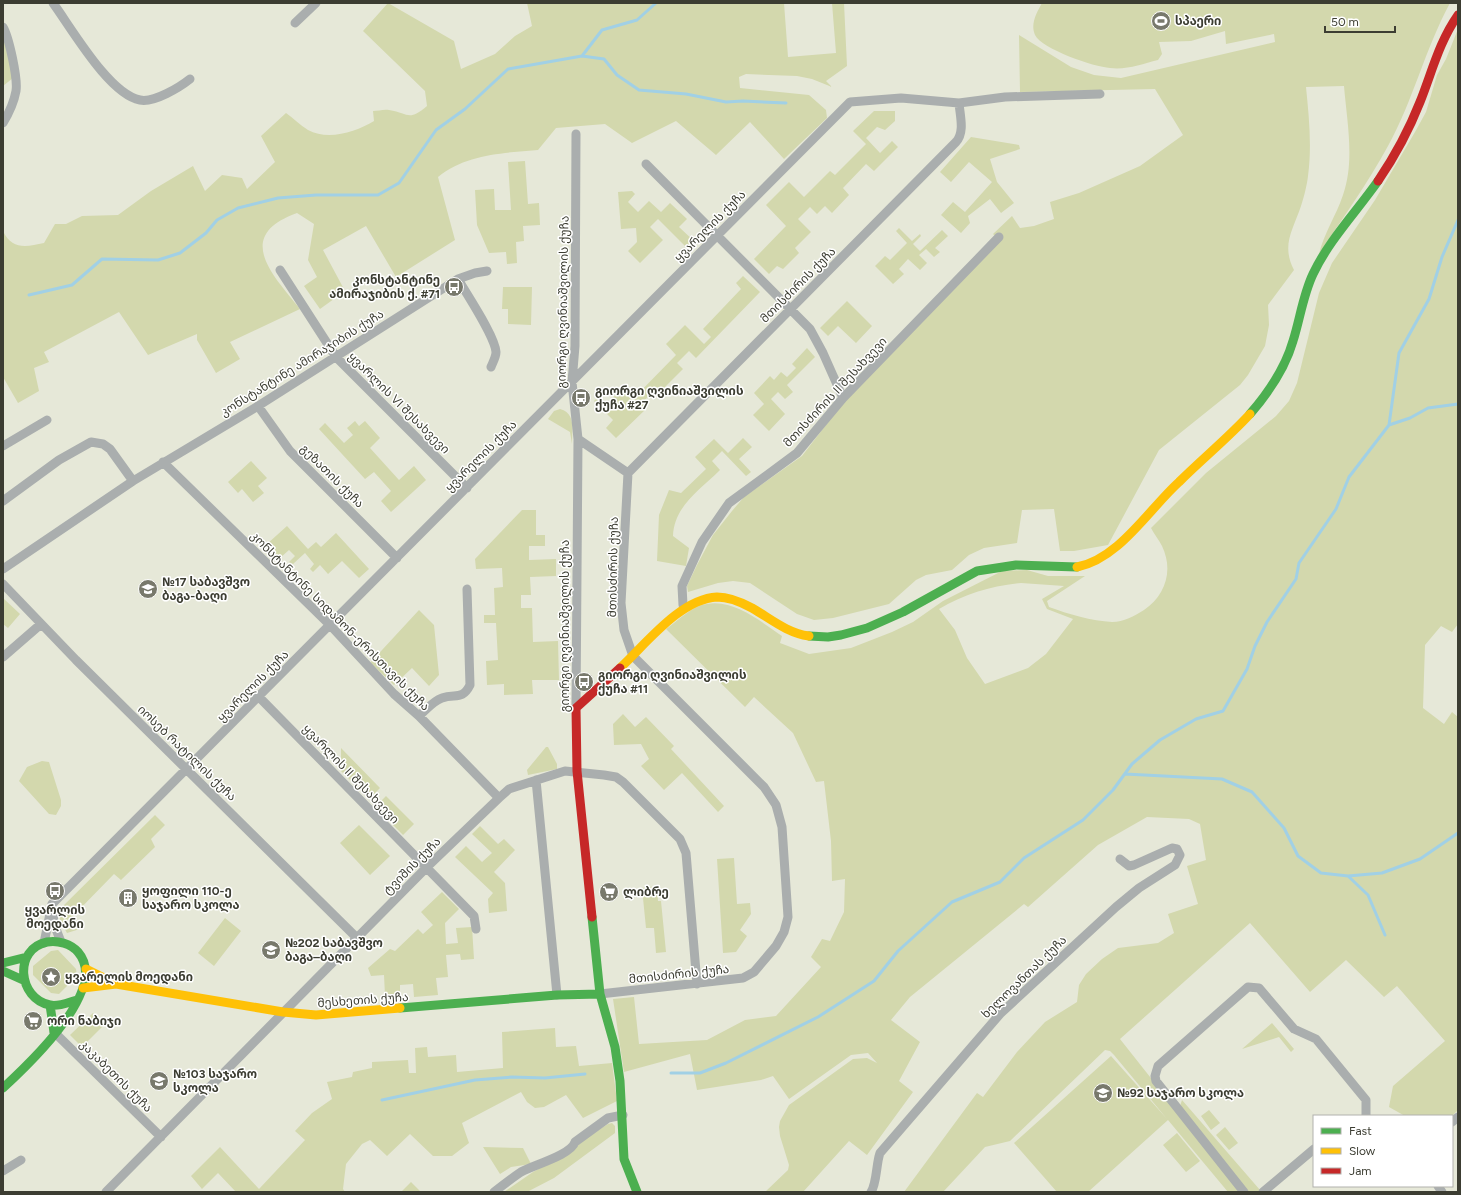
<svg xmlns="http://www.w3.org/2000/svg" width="1461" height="1195" viewBox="0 0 1461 1195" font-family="Figtree,'Noto Sans Georgian',sans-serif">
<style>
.green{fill:#d3d8ad;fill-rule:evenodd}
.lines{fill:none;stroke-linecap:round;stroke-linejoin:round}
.stream{stroke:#a1d0e5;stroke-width:3}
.street{stroke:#aaaeae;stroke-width:9}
.fast{stroke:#4caf50;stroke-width:9}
.slow{stroke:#ffc107;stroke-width:9}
.jam{stroke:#c62828;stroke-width:9}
.labels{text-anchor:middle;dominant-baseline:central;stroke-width:3;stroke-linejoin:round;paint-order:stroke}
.poi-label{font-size:12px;font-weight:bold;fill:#3c3d32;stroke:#fff;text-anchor:start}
.street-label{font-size:12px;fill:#3c3d32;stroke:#fff}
</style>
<rect width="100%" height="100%" fill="#e6e8d8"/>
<!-- green -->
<path class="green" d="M388,3L454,41L461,69L495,54L515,36L532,26L527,3H784L788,57L836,53L832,3H844L847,66L826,81L832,87L812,79L797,76L746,74L739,77L740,88L809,95L826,110L827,118L784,159L750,122L716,155L676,121L632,143L605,124L556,128L538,150C503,153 466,154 438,177L455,240L396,277L366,226L323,250L345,291L320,309L304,286L317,277L308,260L314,224L297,213C233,236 273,275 300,309L230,342L240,359L216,373L197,340V334L148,355L119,312L44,352L49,362L34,368L39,391L18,403L3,377V231C12,250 26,247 44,243L55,224H66L82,216L118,215L151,191L193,166L205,191L222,175L242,178L247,189L275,162L261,136L286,113C293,118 300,125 308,130C328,141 356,132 374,121L373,111C378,111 384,109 389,110C409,113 408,122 427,106L425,91L363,31Z
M1042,3H1450C1425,49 1413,101 1388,146C1368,183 1342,219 1319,254C1324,233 1336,216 1343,195C1355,161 1347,122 1344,86L1306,87C1309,117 1312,146 1308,176C1307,185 1304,197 1301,206C1293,230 1281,245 1294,270L1268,305L1269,325L1265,346L1248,375L1240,385L1159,450L1108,545L1074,551H1060L1054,509L1022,510L1017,543L984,548L969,555L952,570L926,575L916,580L889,604L833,618L814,620L797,614L750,583L733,581L718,583L688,592L687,586L697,565L713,535L732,511L744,497L802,456L846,399L1000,241L993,234L1012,216L1020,228L1034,226L1054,219L1050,202L1079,193L1140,166L1183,135L1155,89L1020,92L1019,35L1071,67L1094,75L1121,78L1275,42L1274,34L1226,44L1225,31L1191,41L1159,42L1162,54L1158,60C1142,64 1127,70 1110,68C1094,67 1042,49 1035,35C1030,24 1037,12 1042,3Z
M1458,29V624L1452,632L1441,626L1425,645L1423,708L1444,724L1452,712L1458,717V1110L1452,1116H1405L1389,1107L1393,1086L1445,1041L1397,986L1384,997L1346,960L1310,992L1250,923L1120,1039L1241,1192H1228L1168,1120L1088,1192H1057L1014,1143L1111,1056L1167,1119L1114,1055L1110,1051L1105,1050L1010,1141L985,1147L943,1192H904L977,1093L983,1097L1017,1052L1045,1022L1077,1002L1079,985L1086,974L1102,959L1118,948L1158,943L1174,933L1168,914L1198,904L1187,866L1206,860L1200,824L1189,819L1147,817L1098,845L1028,907L1024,904L910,997L891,1020L920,1042L899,1081L913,1092L867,1155L849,1141L803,1192H765L788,1170L789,1165L780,1136L779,1127L780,1121L789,1105L853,1059L867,1058L877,1063L868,1053L851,1055L789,1099L773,1076L761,1080L697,1090L690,1054L624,1072L613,999L634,997L639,1044L707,1040L745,1020L776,1016L821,967L811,957L822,939L830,941L844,912L845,879L832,881L831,841L824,781L816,782L793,733L754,697L745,707L666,629C676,622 687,611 699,606C730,595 758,620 782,636L780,643L809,654L851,648L892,632L913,622L943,601L1002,571L1027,570L1048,576H1085L1047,601L1049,607C1068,614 1092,621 1112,622C1124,622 1134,616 1144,610C1165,596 1174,571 1162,546C1159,540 1154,534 1151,528L1206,473L1276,416L1289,401L1297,383L1319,293L1332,263L1375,200L1415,132L1426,112L1437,75L1446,59ZM1021,583L1064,586L1042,599L1047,609L1073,619L1046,654L1028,668L985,684L967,658L955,630L939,609C965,594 991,586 1021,583Z
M6,40L13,78L3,86V44Z
M874,111H895V121L885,130L877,127L866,138L880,153L892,141L898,147L874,171L866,164L843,188L849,195L832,213L825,206L817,214L810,207L798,219L811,232L795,248L799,253L783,269L777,266L769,274L754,259L786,226L766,205L789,182L804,197L830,171L835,175L866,144L853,131Z
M971,137L1019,145L1020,149L990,159L997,182L1014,203L1001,213L990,199L968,216L970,223L961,233L941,215L953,202L965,212L992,182L969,162L951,182L940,172Z
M525,161L528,204L539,203L540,225L523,226L524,241L516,242L517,263L507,264L506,252L489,253L477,225L475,190L494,189L495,210H511L508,162Z
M632,191L635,194L628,202L638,212L649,201L661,212L670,203L687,219L679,227L695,242L688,249L658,219L650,227L663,240L640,263L628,251L637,242L636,228L621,229L618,192Z
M899,228L912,241L920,234L921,236L913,244L920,251L942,230L948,236L935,248L940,252L934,257L926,249L919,255L927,263L920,270L908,259L899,269L904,274L893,284L875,266L885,256L890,260L907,243L896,231Z
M743,276L760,292L696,358L689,351L677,363L683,369L661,391L657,387L642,403L647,408L616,438L606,428L613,420L594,401L596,399L604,406L621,390L632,400L676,355L666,344L685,325L704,344L711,337L703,329L741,289L736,283Z
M503,287H532L531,325L508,324V309H502Z
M847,301L872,326L856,343L838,326L828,336L820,328Z
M807,348L815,357L787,385L793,392L785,399L778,392L771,399L785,414L769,431L753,415L764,404L754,393L770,376L774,380L781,372L787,377L796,368L792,364Z
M560,409C576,413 572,430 572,444L570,432L548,419L554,411Z
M355,421L359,426L365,421L380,438L370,448L399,480L414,466L426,480L391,512L381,501L391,491L374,472L365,479L319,429L325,423L344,443L353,435L347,428Z
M743,438L752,447L739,459L751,472L746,476L722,451L712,461L720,470C700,490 674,506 673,536L689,548L686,566L657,561L659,515L669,490L681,493L706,469L695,457L714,439L728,453Z
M251,461L267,478L258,486L264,493L253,502L242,489L238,493L228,482Z
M522,510H536V535H545V546H529V560L556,559V576L530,577L531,595H521V608H532L533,642L558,641L559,680H532L533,694L504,695V684L487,685L486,661L498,660L496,623H484V615H495L494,588L503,587L502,568L476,569L475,559Z
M287,526L308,549L316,542L321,547L336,533L369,569L359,578L342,561L328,574L320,565L313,572L310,569L314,564L305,553L293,564L289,562L295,556L289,550L280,558L267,544Z
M3,598L20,614L8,628L3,624Z
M419,610L434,625L439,675L429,686L412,668L394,685L370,663Z
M623,714L635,727L646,717L674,746L671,749L724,806L718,812L682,773L664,790L641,766L649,759L641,744L614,745L613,724Z
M546,747H548L557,764V769L528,775L527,770Z
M341,748L380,788L369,799L341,771Z
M42,761L49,762L61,800V806L56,815L49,814L19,781L27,767Z
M386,796L414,824L403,835L375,807Z
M155,815L165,825L151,839L155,847L121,880L114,874L73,916L83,928L67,933C62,924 57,918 61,908Z
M359,825L390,856L370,875L340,843Z
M480,826L498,844L504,839L515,850L494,872L505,883L507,911L489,913L488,899L493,893L455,857L466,846L482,862L492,853L472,834Z
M734,858L737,904L750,903L751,914L740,930L747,936L736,952L723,953L717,859Z
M657,886L658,901H661L666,952L656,953L654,928H646L642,888Z
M442,892L459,909L445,923L446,944L458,943L456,928L472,927L474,959L461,960L460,954L446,955L448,977L436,978L438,995L414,997L413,984L400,985V993L385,995L384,975L371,976L368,968L390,949L395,951L418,929L423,934L433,925L421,912Z
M225,918L241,931L214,966L198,953Z
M58,950L76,969L77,976L59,994L51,993L33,975V966L51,951Z
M93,1013L104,1025L82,1047L70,1035Z
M1272,1023L1294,1049L1291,1052L1279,1037L1242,1049Z
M555,1028L556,1047L576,1046L579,1066L612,1063L617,1101L583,1118L566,1095L544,1107L535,1108L527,1102L521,1092L462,1123L469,1143L452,1156H433L410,1134L387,1156L370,1140L362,1144L346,1164L343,1189L345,1192H236L218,1173L202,1189L191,1176L220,1147L259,1189L305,1140L295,1131L312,1113L332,1099L327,1082L352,1077L353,1072L372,1068V1062L408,1060L409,1073H416L415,1048L427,1047L428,1057L456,1055L457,1072L503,1068L502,1032Z
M1182,1100L1260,1190L1258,1192H1247L1180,1106Z
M1209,1110L1220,1123L1211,1130L1201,1116Z
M612,1123L615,1126V1133L554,1178L527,1192H504L533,1172L559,1158L581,1141L608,1124Z
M1225,1127L1238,1143L1229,1150L1216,1135Z
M1177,1133L1200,1161L1186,1172L1163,1145Z
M483,1147L523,1148L531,1164L511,1167L500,1174Z
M411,1182L421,1192H401Z"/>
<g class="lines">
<!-- stream -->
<path class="stream" d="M582,56L604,59L617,75L639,90L686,94L726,102L743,101L786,103
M29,295L72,285L102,259L158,260L180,253L206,233L217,220L238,208L278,198L316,195H378L399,183L436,130L465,109L508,69L582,56L602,30L637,20L656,3
M1389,425L1410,418L1428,408L1458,404
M1125,774L1222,779L1252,792L1284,828L1298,856L1321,873L1348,876L1382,873L1420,859L1458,833
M1348,876L1368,895L1385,935
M671,1073H700L726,1063L818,1017L874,981L898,951L952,902L1000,882L1024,858L1083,820L1113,790L1132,764L1160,740L1196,719L1223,711L1247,669L1255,646L1267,622L1296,579L1299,563L1336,509L1349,477L1389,425L1399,353L1429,299L1442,257L1458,220
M382,1100L475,1080L512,1077L545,1078L585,1074"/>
<!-- street -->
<path class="street" d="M53,3C72,29 109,94 140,100C154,103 180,87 190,79
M295,23L316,3
M3,27C9,37 18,79 16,91C14,102 9,113 3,123
M576,134L575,346L572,382L578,439L576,708
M646,164L810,329L823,353L843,398
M280,270L336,357L467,488
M458,279C467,295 495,336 496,352C496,357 493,362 491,367
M258,406L290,451L397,558
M578,439L628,473
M3,446L47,420
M163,462L330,625L394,694L419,716L499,798
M3,501L59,460L91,442L103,444L110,449L133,481
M3,569L133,481L258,406L458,279L475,273L487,271
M3,584L76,660L357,938
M685,607L683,605L682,586L702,542L729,503L797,453L843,398L999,237
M3,657L41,624
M259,697L474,916L476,929
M419,716C426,710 433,701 442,698C455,693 462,701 470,685L467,589
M536,780L557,995
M53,912L54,924L61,942
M44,943L52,904L850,102L901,98L959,103L1005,97L1100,94
M600,994L743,978L754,972L776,946L784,932L788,917L782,827L776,805L764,787L633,656L624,630L621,603L628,473L956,142C965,132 960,116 959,103
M54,1032L161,1137
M1452,1122L1458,1117
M3,1171L21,1160
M1438,1186L1442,1192
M106,1192L426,868L499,798L509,789L565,771L604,775L616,777L623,782L680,839L686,853L697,984
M494,1192C503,1185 512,1178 521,1172C533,1165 571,1155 575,1142L608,1118L623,1115
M871,1192C877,1183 876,1164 880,1153L1000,1014L1116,907L1139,888L1175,865L1180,855L1177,849L1172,848L1134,865L1129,866L1120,859
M1244,1192L1156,1081L1155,1076L1158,1066L1248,987L1259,988L1294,1029L1316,1039L1366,1100V1116
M1263,1192L1314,1149"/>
<!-- fast -->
<path class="fast" d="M1250,414C1269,392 1285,369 1293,341C1300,319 1303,295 1313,274C1329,240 1357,211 1378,181
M809,636L828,637L841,635L867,628L903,612L977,571L1016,565L1077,567
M592,917L600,994L615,1047L620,1081L624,1159L637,1192
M3,963L27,957
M3,971L23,980
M50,1005L54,1032
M400,1008L557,995L600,994
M3,1088C28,1065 110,989 78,952C71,944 58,940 47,942C13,949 18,999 50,1005C59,1007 69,1002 77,1000"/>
<!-- slow -->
<path class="slow" d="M1077,567C1119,559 1149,509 1179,482C1202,459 1228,438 1250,414
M620,668C646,644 680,599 717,597C730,597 741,602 752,608C771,619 787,633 809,636
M86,969L116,984
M83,988L116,984L283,1012L316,1015L400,1008"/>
<!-- jam -->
<path class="jam" d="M1378,181C1395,156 1409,130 1420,102C1432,72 1439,42 1458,15
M592,917L577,771L576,708L620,668"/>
</g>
<!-- icons -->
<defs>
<g id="stadium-disc" transform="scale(1)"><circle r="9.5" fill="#78796c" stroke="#fff"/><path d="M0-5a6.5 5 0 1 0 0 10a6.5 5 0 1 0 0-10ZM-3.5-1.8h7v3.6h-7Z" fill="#fff"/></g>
<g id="bus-disc" transform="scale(1)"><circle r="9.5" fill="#78796c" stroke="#fff"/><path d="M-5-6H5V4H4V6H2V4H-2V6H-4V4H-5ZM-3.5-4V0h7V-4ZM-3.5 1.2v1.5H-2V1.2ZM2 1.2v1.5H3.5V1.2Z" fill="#fff"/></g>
<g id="school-disc" transform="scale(1)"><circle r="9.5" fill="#78796c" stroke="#fff"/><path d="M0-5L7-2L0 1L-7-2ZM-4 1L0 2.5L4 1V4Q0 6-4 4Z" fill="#fff"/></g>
<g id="supermarket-disc" transform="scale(1)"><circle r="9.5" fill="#78796c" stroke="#fff"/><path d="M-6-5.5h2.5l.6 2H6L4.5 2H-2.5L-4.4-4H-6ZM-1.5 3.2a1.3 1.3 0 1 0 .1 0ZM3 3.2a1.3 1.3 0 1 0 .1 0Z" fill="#fff"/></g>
<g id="building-disc" transform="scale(1)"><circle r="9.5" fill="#78796c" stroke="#fff"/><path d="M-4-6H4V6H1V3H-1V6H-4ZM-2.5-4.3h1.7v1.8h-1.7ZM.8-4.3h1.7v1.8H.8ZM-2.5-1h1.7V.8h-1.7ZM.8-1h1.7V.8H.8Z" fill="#fff"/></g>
<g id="sight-disc" transform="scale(1)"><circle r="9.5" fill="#78796c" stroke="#fff"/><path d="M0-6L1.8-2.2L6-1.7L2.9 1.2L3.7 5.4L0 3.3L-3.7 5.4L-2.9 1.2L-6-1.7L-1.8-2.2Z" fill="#fff"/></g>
</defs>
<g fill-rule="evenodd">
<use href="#stadium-disc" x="1161" y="21"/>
<use href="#bus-disc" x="454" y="287"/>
<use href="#bus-disc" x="581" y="398"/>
<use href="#school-disc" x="148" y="589"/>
<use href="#bus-disc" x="584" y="682"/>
<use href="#bus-disc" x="55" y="891"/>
<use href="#supermarket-disc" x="609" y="892"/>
<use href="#building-disc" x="128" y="898"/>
<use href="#school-disc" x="271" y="950"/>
<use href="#sight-disc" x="51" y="977"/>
<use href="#supermarket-disc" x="33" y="1021"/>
<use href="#school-disc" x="159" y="1081"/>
<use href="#school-disc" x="1103" y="1093"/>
</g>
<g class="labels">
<!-- poi labels -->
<g class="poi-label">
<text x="1175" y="21">სპაერი</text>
<text x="440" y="280" text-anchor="end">კონსტანტინე<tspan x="440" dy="14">ამირაჯიბის ქ. #71</tspan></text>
<text x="595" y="391">გიორგი ღვინიაშვილის<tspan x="595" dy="14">ქუჩა #27</tspan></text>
<text x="162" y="582">№17 საბავშვო<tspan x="162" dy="14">ბაგა-ბაღი</tspan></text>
<text x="598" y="675">გიორგი ღვინიაშვილის<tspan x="598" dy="14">ქუჩა #11</tspan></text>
<text x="142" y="891">ყოფილი 110-ე<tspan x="142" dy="14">საჯარო სკოლა</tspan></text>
<text x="623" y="892">ლიბრე</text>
<text x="55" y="910" text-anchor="middle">ყვარლის<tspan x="55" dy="14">მოედანი</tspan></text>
<text x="285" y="943">№202 საბავშვო<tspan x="285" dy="14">ბაგა–ბაღი</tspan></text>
<text x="65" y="977">ყვარელის მოედანი</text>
<text x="47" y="1021">ორი ნაბიჯი</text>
<text x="173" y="1074">№103 საჯარო<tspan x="173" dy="14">სკოლა</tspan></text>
<text x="1117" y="1093">№92 საჯარო სკოლა</text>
</g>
<!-- street labels -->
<g class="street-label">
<text transform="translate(710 226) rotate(-45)">ყვარელის ქუჩა</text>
<text transform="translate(798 285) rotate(-45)">მთისძირის ქუჩა</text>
<text transform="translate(563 302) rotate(-89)">გიორგი ღვინიაშვილის ქუჩა</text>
<text transform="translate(302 363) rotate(-32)">კონსტანტინე ამირაჯიბის ქუჩა</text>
<text transform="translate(835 392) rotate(-47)">მთისძირის II შესახვევი</text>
<text transform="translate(399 403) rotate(45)">ყვარლის VI შესახვევი</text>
<text transform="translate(481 456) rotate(-45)">ყვარელის ქუჩა</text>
<text transform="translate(332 476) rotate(45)">გეზათის ქუჩა</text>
<text transform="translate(613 567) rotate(-89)">მთისძირის ქუჩა</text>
<text transform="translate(340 621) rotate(45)">კონსტანტინე სიდამონ-ერისთავის ქუჩა</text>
<text transform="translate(565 626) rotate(-90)">გიორგი ღვინიაშვილის ქუჩა</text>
<text transform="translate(253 686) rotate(-45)">ყვარელის ქუჩა</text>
<text transform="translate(187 753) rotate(44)">იოსებ რატილის ქუჩა</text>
<text transform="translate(351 774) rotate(46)">ყვარლის II შესახვევი</text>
<text transform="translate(412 866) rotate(-45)">ტვიშის ქუჩა</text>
<text transform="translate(679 974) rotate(-6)">მთისძირის ქუჩა</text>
<text transform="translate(1024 977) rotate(-44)">ხელოვანთას ქუჩა</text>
<text transform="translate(363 1000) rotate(-4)">მესხეთის ქუჩა</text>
<text transform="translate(116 1076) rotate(45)">კაკაბეთის ქუჩა</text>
</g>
</g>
<!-- border -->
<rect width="1461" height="1195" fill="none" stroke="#3c3d32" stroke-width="8"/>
<!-- legend -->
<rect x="1313" y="1115" width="140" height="72" fill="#ffffff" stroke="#b1b1ad"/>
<rect x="1321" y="1128" width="20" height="6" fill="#4caf50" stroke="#b1b1ad"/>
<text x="1349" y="1135" font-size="12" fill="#3c3d32">Fast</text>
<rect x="1321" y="1148" width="20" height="6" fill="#ffc107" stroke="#b1b1ad"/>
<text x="1349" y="1155" font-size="12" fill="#3c3d32">Slow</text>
<rect x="1321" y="1168" width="20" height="6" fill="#c62828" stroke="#b1b1ad"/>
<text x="1349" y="1175" font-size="12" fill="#3c3d32">Jam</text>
<!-- scale -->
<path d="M1325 26v6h70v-6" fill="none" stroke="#3c3d32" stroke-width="2"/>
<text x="1331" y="26" font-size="12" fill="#3c3d32" stroke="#ffffff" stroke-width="3" paint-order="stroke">50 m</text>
</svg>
